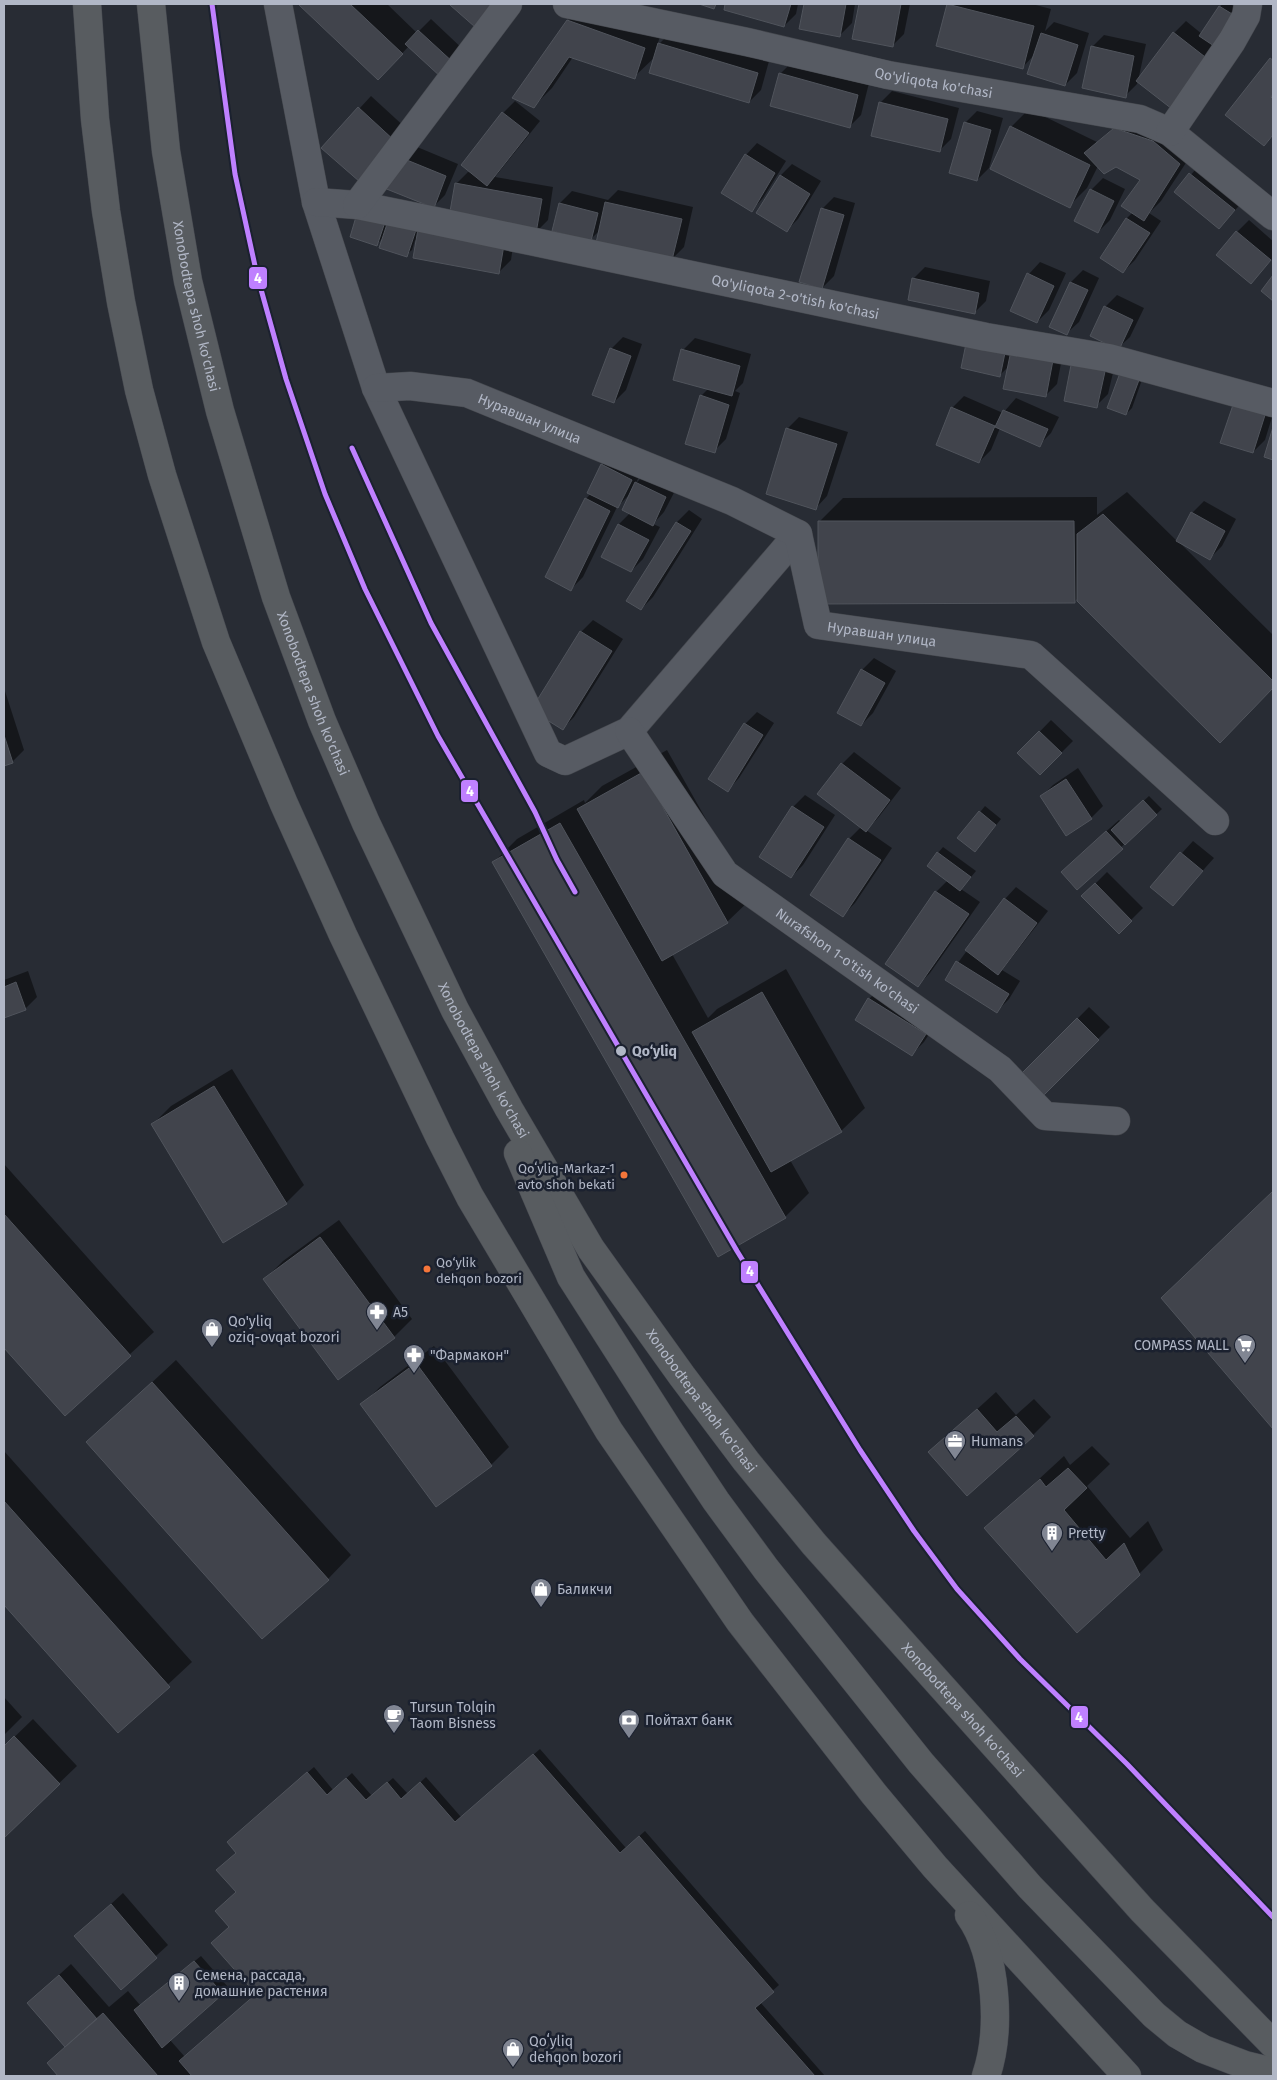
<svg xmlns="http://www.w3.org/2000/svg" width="1277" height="2080" viewBox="0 0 1277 2080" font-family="'Fira Sans',sans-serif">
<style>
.shadow{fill:#0007}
.building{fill:#41444c;stroke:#50545c}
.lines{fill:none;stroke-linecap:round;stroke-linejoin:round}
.minor-casing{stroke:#44474d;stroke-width:29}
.trunk-casing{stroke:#45484f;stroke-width:29}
.minor{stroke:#575b63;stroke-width:28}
.trunk{stroke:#585c60;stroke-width:28}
.metro-1-casing{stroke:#1b212f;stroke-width:9}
.metro-1{stroke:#bf80ff;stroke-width:5}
.stop-dot{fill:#b1b7c6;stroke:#1b212f;stroke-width:2}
.bus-dot{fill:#f5763a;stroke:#1b212f;stroke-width:2}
.labels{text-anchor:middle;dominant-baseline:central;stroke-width:5;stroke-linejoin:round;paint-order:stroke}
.bus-label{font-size:13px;fill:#b1b7c6;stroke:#1b212f;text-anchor:end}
.street-label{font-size:14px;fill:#b1b7c6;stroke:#1b212f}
.stop-label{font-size:14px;font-weight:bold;fill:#b1b7c6;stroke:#1b212f;text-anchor:start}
.poi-label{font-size:14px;fill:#b1b7c6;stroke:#1b212f;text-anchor:start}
.line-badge{stroke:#1b212f;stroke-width:2}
.badge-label{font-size:14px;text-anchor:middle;font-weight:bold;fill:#fff}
</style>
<rect width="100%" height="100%" fill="#282c34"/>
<!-- shadow -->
<path class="shadow" d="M299,4H387L417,33L431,19L466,52L454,65L409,46L378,79Z
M585,4L662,30L657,46L671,32L769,61L761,90L749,102L656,56L634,77L573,57L552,88L534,106L568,21Z
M726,4H798L796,14L784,26L725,9Z
M805,4H855L852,23L840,35L801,28Z
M860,4H910L904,34L892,46L854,38Z
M949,4H1032L1051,9L1045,31L1054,22L1089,33L1077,73L1065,85L1035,54L1022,68Z
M1222,4H1230L1242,11L1184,95L1138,81L1137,84L1125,96L1092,47L1104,35L1146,44L1138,81L1174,33L1186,21L1202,34Z
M1273,56V136L1264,145L1271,59Z
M792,62L869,83L861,115L849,127L780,74Z
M892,91L959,108L951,139L939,151L880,103Z
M371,96L407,129L372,169L323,148Z
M515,101L540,121L495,177L553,187L548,220L536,232L456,184L468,172L473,173L503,113Z
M1029,109L1097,142L1133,111L1197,146L1161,201L1149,213L1161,221L1135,260L1123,272L1102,258L1127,218L1133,212L1141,180L1116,166H1098L1087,188L1069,206L1011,127Z
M977,111L1003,118L989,168L977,180L965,123Z
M757,143L786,161L763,198L752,210L746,155Z
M410,144L458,164L445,195L433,207L386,187Z
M1202,162L1246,198L1219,228L1176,192Z
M792,164L821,181L798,219L786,231L781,175Z
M1103,178L1125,189L1110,220L1098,232L1091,190Z
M618,190L693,207L684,247L672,259L600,230L591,239L560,203L572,191L608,200Z
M834,197L855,203L834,276L822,288V209Z
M360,211L515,233L511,260L499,272L415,240L412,250L406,255L384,237L376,245Z
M1249,220L1273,241V258L1251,282L1237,232Z
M1040,262L1066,273L1049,310L1037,322L1029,274Z
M925,267L990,281L986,301L974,313L913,279Z
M1083,270L1099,278L1079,322L1067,333L1051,327L1071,282Z
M1117,295L1144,308L1130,337L1118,348L1105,307Z
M1025,335L1065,343L1057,384L1045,396L1009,366L1000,375L962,367Z
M623,337L642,344L626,390L614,402L611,349Z
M695,338L751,354L743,383L735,391L740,393L726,439L714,451L701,396L709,388L683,350Z
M1117,356L1108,394L1096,406L1066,400Z
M1144,374L1132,408L1126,414L1109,408Z
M964,396L1003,413L1016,398L1059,417L1051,433L1039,445L1000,428L991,450L979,462L952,408Z
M1235,402L1273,414L1265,440L1253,452Z
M799,417L848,432L827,496L816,508L787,429Z
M614,453L643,468L636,483L648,471L678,485L664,512L653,524L660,527L643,559L631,571L603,556L619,524L630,513V494L617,507L583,577L571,589L586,499L591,493L602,465Z
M1127,492L1177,541L1192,513L1204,501L1236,519L1222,546L1210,558L1179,542L1273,635V687L1220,741L1077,599L1074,602L819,522L843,498L1097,497V515Z
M689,510L702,519L653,597L641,609L628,600L677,522Z
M593,620L623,639L574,717L562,729L581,632Z
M874,658L896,671L873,713L861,725L838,712L862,670Z
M4,688L24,750L12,762L4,764Z
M757,712L774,723L739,778L728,790L745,724Z
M1051,720L1073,741L1040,774L1019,753Z
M667,750L751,899L727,922L672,954L708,1018L717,1009L786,969L865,1108L841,1131L790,1160L809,1193L785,1217L494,862L517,839L584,800L585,803L602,786Z
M854,752L901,788L878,818L866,830L892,848L855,903L843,915L849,839L861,827L842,764Z
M1078,768L1103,806L1091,818L1066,834L1041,797L1053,785Z
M805,795L835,815L803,865L791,877L760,856L793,807Z
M1149,796L1162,809L1077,888L1074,860L1119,820L1121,822Z
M985,806L1001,819L975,851L959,838Z
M1193,841L1214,858L1173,904L1152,886Z
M943,847L976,871L961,889L980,902L930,973L918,985L936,892L948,880L938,853Z
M1107,872L1143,908L1119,932L1083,896Z
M1016,887L1048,911L1002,970L1020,981L1009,999L997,1011L946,979L1005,899Z
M28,971L37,997L25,1009L4,1017V980Z
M881,987L937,1022L924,1042L912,1054L869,999Z
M1089,1007L1110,1027L1039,1098L1019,1078Z
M232,1069L304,1185L286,1203L153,1124L171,1106Z
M4,1164L154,1332L65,1414L4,1346Z
M1273,1191V1428L1163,1298Z
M339,1220L412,1319L394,1337L265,1279L283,1261Z
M434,1346L509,1447L491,1465L436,1505L362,1405L380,1387Z
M176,1360L351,1555L328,1579L88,1442Z
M996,1392L1016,1415L1034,1399L1051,1417L1033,1435L930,1452Z
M1092,1446L1110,1464L1087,1486L1130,1538L1148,1521L1163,1550L1139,1574L986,1528L1064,1456L1070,1465Z
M4,1451L192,1662L118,1731L4,1603Z
M4,1697L22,1717L4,1735Z
M33,1719L77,1766L4,1836V1747Z
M540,1749L626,1848L645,1831L779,1985L760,2002L825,2076H60L48,2063L66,2046L28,2003L71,1964L109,2007L128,1991L140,2005L201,1956L228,1987L170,2040L185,2057L257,1994L231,1926L238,1892V1852L234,1837L314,1767L333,1790L352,1773L372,1796L393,1778L408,1794L426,1777L461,1817Z
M123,1893L168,1945L121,1988L86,1927Z"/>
<!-- building -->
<path class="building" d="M298,4H350L403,54L378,80Z
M452,4H495L475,27L450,5Z
M699,4H716L714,9Z
M725,4H791L784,27L724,10Z
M804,4H846L840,37L799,29Z
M859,4H901L893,47L852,39Z
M947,4L1034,26L1023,69L936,46Z
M1219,6L1237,17L1217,48L1199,36Z
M567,20L645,48L635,79L569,57L534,108L512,98Z
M418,30L455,64L442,78L405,44Z
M1173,32L1209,60L1172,109L1136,81Z
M1041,33L1078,45L1065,86L1027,74Z
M658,43L758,73L749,103L649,73Z
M1091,46L1134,56L1126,98L1082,88Z
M1270,58L1273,60V94L1271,97L1273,99V135L1264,146L1225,115Z
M779,73L858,95L850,128L770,106Z
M879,102L948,119L940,152L871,136Z
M358,107L396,142L360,182L321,148Z
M502,112L529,133L487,186L461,165Z
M964,122L991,130L977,181L949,173Z
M1010,126L1090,165L1070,208L990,169Z
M1114,128L1153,141L1180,164L1144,221L1121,206L1140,180L1116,167L1104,174L1084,153Z
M745,154L775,173L752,212L721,193Z
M397,156L446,176L434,208L384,188Z
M1189,173L1235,210L1219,229L1174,192Z
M780,175L810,194L787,232L756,213Z
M455,183L542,199L536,233L449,217Z
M1090,189L1114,201L1098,233L1074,221Z
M605,202L682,219L672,260L596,243Z
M559,203L598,213L591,241L552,231Z
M821,208L844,215L822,289L799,282Z
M358,210L386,219L377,246L350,237Z
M1126,218L1150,233L1123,273L1100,258Z
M388,221L416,230L407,257L379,248Z
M418,229L504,245L499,274L413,258Z
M1236,231L1271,260L1251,284L1216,255Z
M1027,273L1054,286L1037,323L1010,311Z
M1273,275V301L1261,291Z
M912,278L979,293L975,314L908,300Z
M1070,282L1088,290L1067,335L1049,327Z
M1104,306L1133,320L1119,350L1090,336Z
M967,339L1006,348L1000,377L961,368Z
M1012,346L1054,355L1046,397L1003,389Z
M610,348L631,356L614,403L592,395Z
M681,349L740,366L732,396L673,380Z
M1072,360L1106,367L1097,408L1064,401Z
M1120,373L1139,380L1126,415L1107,408Z
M700,395L729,405L715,453L685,444Z
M1234,402L1266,412L1253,453L1220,443Z
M951,407L995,426L979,463L936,445Z
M1003,410L1048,429L1040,447L995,427Z
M1273,427V460L1264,457Z
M786,428L837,444L816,510L766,494Z
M601,464L632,480L618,508L587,493Z
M635,482L666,497L653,526L622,510Z
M585,498L610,511L571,591L545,577Z
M1191,512L1225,531L1210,560L1176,541Z
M1103,514L1273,681V688L1220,743L1077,601V534Z
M818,521H1074L1075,603L818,604Z
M676,522L691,531L641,610L626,601Z
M618,524L649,540L631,572L601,557Z
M580,631L612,651L563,730L531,710Z
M861,669L885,683L861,726L837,713Z
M744,723L763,735L728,792L708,779Z
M1039,731L1062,753L1040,775L1017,753Z
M4,735L13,763L4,766Z
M841,763L890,800L866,832L817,794Z
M643,772L728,923L662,961L577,809Z
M1066,779L1092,819L1066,836L1040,796Z
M1143,800L1157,815L1125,845L1111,830Z
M792,806L824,827L791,878L759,857Z
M979,811L996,825L975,852L957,838Z
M560,823L786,1218L718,1257L492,862Z
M1106,831L1123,849L1077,890L1061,872Z
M848,838L881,860L843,917L810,895Z
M937,852L971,877L960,891L927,866Z
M1180,852L1203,871L1173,906L1150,887Z
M1095,883L1132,921L1119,934L1081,896Z
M935,891L969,914L918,987L885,964Z
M1004,898L1037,923L998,975L965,950Z
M956,961L1009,994L997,1013L945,980Z
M16,982L26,1010L4,1018V987Z
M762,992L842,1132L771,1172L692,1032Z
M868,998L926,1034L912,1056L855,1020Z
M1077,1018L1099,1040L1039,1100L1017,1078Z
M214,1086L287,1204L223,1243L151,1124Z
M1273,1191V1429L1161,1298Z
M4,1214L131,1356L65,1416L4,1348Z
M320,1237L395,1338L338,1380L263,1279Z
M416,1363L492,1466L436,1507L360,1404Z
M152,1382L329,1580L262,1639L86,1442Z
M977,1409L997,1432L1016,1416L1034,1436L967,1496L928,1452Z
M1068,1468L1087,1488L1064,1510L1106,1560L1124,1543L1140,1575L1077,1633L984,1528L1040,1479L1046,1487Z
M4,1501L170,1687L118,1733L4,1605Z
M14,1736L60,1784L4,1838V1746Z
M533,1754L620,1853L639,1836L774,1992L755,2008L815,2076H192L179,2061L256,1994L211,1943L229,1927L215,1911L236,1892L216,1870L236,1853L227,1842L307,1772L327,1795L346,1778L366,1800L387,1782L401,1799L420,1782L455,1822Z
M111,1904L157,1958L121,1990L74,1936Z
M194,1961L223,1994L162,2048L134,2010Z
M59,1975L97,2019L65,2047L27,2003Z
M103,2013L158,2076H58L47,2063Z"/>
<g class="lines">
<!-- minor casing -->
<g class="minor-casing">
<g id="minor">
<path d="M278,4L316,202L376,388L548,753L565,761L629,731L798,534"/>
<path id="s1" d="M567,4L747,42L888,75L1140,119L1170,132L1273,216"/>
<path d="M1170,132L1232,41L1246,16L1248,4"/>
<path id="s2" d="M316,202L357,205L421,218L986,337L1109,358L1273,403"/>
<path d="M357,205L508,4"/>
<path id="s3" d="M376,388L410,386L467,393L732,501L798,534L818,625L1031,655L1215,821"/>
<path id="s4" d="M629,731L725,874L1000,1069L1045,1116L1116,1121"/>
</g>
</g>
<!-- trunk casing -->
<g class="trunk-casing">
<g id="trunk">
<path d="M87,4L95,119L106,211L121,302L139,390L162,475L216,642L284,804L343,935L440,1138L470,1197L609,1431L740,1622L874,1794L935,1867L1127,2076"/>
<path id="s5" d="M151,4L166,151L188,281L220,411L276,597L322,721L366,823L455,1010L509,1109L591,1249L682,1376L746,1461L814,1544L1142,1910L1273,2044"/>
<path d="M518,1153L571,1277L670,1432L716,1501L766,1569L921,1763L1030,1887L1154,2015L1177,2034L1203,2049L1245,2065L1273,2072"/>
<path d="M969,1915C998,1955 1001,2032 986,2076"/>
</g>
</g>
<!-- minor -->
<use href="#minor" class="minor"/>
<!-- trunk -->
<use href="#trunk" class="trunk"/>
<!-- metro-1 casing -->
<g class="metro-1-casing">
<path id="metro-1" d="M212,4L235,174L257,275L286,379L325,494L365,589L438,736L737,1251L860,1450L914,1531L957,1589L1020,1659L1127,1764L1273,1917
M352,448L431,623L535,812L557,860L575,892"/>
</g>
<!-- metro-1 -->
<use href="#metro-1" class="metro-1"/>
</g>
<!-- icons -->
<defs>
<g id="pharmacy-pin" transform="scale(1.125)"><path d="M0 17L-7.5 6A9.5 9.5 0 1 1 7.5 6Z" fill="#818693" stroke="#1b212f"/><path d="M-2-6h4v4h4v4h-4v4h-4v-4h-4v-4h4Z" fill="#fff"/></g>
<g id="shop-pin" transform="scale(1.125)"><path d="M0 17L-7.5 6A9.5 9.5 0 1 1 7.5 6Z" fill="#818693" stroke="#1b212f"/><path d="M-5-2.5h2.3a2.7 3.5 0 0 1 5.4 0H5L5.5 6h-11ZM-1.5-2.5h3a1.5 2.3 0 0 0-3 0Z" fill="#fff"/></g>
<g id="supermarket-pin" transform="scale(1.125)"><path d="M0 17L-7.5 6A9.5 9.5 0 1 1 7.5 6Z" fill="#818693" stroke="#1b212f"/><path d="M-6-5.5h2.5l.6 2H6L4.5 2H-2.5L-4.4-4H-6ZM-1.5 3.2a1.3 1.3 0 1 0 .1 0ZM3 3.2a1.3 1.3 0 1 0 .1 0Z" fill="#fff"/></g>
<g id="office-pin" transform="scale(1.125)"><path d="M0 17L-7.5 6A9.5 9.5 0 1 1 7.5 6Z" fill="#818693" stroke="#1b212f"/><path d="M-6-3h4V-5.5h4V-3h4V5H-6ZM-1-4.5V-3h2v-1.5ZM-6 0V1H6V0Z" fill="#fff"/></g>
<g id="building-pin" transform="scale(1.125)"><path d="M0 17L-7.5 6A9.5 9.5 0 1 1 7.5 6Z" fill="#818693" stroke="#1b212f"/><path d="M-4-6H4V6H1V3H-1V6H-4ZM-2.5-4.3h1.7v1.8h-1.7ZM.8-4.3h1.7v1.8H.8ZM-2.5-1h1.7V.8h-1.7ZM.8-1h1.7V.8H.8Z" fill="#fff"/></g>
<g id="cafe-pin" transform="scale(1.125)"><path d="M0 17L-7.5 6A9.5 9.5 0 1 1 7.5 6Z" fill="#818693" stroke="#1b212f"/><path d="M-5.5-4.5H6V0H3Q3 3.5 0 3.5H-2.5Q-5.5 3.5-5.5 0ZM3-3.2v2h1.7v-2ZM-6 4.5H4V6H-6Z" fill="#fff"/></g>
<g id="bank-pin" transform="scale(1.125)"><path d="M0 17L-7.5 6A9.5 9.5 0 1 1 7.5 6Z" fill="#818693" stroke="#1b212f"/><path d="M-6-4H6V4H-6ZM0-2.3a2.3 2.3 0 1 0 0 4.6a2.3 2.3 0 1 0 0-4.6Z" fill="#fff"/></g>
</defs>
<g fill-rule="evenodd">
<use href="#pharmacy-pin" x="377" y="1312"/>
<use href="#shop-pin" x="212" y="1329"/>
<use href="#supermarket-pin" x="1245" y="1345"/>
<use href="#pharmacy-pin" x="414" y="1355"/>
<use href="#office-pin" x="955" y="1441"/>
<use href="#building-pin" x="1052" y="1533"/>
<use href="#shop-pin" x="541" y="1589"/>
<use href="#cafe-pin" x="394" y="1715"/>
<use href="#bank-pin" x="629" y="1720"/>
<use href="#building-pin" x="179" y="1983"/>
<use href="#shop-pin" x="513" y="2049"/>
</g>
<!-- markers -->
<circle class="stop-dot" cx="621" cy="1051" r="6"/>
<g class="bus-dot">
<circle cx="624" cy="1175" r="4.5"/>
<circle cx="427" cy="1269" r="4.5"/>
</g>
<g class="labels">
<!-- bus labels -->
<g class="bus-label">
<text x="615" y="1168">Qoʻyliq-Markaz-1<tspan x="615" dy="16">avto shoh bekati</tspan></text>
<text x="436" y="1262" text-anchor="start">Qo‘ylik<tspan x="436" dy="16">dehqon bozori</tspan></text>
</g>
<!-- street labels -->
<g class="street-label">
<text stroke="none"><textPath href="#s1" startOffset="375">Qo'yliqota ko'chasi</textPath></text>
<text stroke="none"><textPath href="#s2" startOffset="489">Qo'yliqota 2-o'tish ko'chasi</textPath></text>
<text stroke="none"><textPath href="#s5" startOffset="306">Xonobodtepa shoh ko'chasi</textPath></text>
<text stroke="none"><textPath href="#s3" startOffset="159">Нуравшан улица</textPath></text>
<text stroke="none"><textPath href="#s3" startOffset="609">Нуравшан улица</textPath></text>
<text stroke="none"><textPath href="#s5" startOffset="711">Xonobodtepa shoh ko'chasi</textPath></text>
<text stroke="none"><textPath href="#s4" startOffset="322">Nurafshon 1-o'tish ko'chasi</textPath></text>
<text stroke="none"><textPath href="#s5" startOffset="1116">Xonobodtepa shoh ko'chasi</textPath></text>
<text stroke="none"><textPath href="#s5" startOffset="1521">Xonobodtepa shoh ko'chasi</textPath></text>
<text stroke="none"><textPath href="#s5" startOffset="1926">Xonobodtepa shoh ko'chasi</textPath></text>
</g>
<!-- stop labels -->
<g class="stop-label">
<text x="632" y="1051">Qo‘yliq</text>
</g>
<!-- poi labels -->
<g class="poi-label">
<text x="393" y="1312">А5</text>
<text x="228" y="1321">Qo'yliq<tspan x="228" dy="16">oziq-ovqat bozori</tspan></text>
<text x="1229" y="1345" text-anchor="end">COMPASS MALL</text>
<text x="430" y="1355">"Фармакон"</text>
<text x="971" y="1441">Humans</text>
<text x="1068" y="1533">Pretty</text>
<text x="557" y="1589">Баликчи</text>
<text x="410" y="1707">Tursun Tolqin<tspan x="410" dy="16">Taom Bisness</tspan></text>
<text x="645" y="1720">Пойтахт банк</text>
<text x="195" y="1975">Семена, рассада,<tspan x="195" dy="16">домашние растения</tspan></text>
<text x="529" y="2041">Qoʻyliq<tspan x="529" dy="16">dehqon bozori</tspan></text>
</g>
</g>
<g class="line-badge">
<rect x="248" y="266" width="20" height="24" rx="5" fill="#bf80ff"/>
<rect x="460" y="779" width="19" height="24" rx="5" fill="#bf80ff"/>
<rect x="740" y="1260" width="19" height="24" rx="5" fill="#bf80ff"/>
<rect x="1070" y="1705" width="19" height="24" rx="5" fill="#bf80ff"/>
</g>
<g class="badge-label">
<text x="258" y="283">4</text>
<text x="470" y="796">4</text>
<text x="750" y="1276">4</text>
<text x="1079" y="1722">4</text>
</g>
<!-- border -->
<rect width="1277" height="2080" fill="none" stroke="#b1b7c6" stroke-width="10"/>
</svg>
